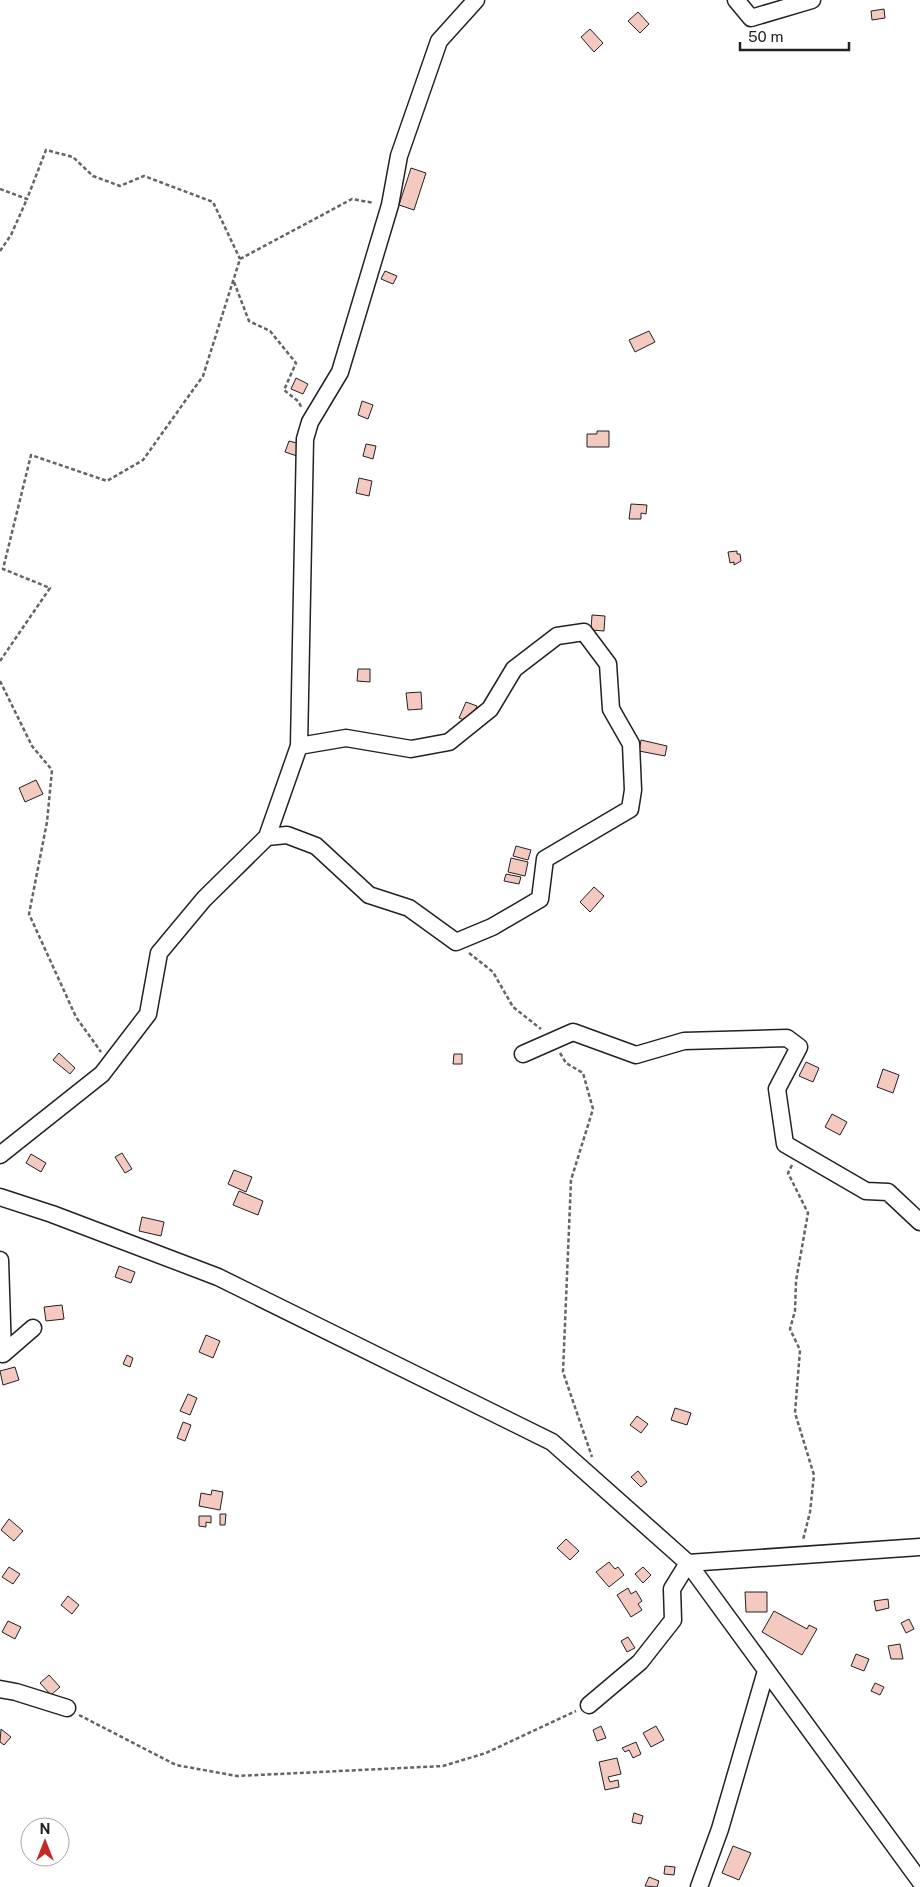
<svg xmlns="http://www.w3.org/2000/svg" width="920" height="1887" viewBox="0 0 920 1887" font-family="'Public Sans',sans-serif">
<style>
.building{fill:#f3c9c0;stroke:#222}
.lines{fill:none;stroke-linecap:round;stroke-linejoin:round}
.minor-casing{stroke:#222;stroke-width:19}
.path{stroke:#646464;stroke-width:2.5;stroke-dasharray:4 2.5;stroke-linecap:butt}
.minor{stroke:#fff;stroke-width:16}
</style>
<rect width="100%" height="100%" fill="#fff"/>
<!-- building -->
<path class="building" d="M884,9L885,18L872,20L871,11Z
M638,12L649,24L640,33L628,21Z
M590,29L603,43L594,52L581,37Z
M411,168L426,173L414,210L399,205Z
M385,271L397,276L393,284L381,279Z
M649,331L655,342L635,352L629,340Z
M296,378L308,384L303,394L291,389Z
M362,401L373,405L368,419L358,415Z
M597,431H609V447H587V434H597Z
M289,441L301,444L297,456L285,452Z
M366,444L376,446L373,459L363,456Z
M359,478L372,481L369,496L356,493Z
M631,504L647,505L646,514L641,513V519H629Z
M737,551V554H740L741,561L734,565V562L730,563L728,552Z
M592,615L605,616L604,631L591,630Z
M358,669H370V682L357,681Z
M421,692L422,709L408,710L406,693Z
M466,702L477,706L470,722L459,718Z
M641,740L667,746L665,756L639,751Z
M36,780L43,794L25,802L19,788Z
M516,846L531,850L528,860L513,856Z
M511,858L528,862L525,876L508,872Z
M506,874L521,877L519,884L504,881Z
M594,887L604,896L590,912L580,902Z
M59,1053L75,1068L70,1074L53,1060Z
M454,1054H462V1064H453Z
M806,1062L819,1068L813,1082L799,1076Z
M883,1069L899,1075L893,1093L877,1087Z
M832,1114L847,1122L840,1135L825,1127Z
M122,1153L132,1169L125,1173L115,1157Z
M31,1154L46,1163L41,1172L26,1163Z
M234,1170L252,1177L246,1192L228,1184Z
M239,1191L263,1201L258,1215L233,1205Z
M142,1217L164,1222L161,1236L139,1231Z
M119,1266L135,1272L131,1283L115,1277Z
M62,1305L64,1319L46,1321L44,1307Z
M206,1335L220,1341L213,1358L199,1352Z
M127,1355L133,1358L130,1367L123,1364Z
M15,1367L19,1380L3,1385L0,1371Z
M188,1394L197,1398L190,1415L180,1411Z
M675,1408L691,1413L687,1425L671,1420Z
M637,1416L648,1424L641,1433L630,1425Z
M183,1422L191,1425L185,1441L177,1438Z
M638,1471L647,1482L641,1487L631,1477Z
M212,1490L223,1492L220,1510L199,1506L201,1493L211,1495Z
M220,1514H226L225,1525H220Z
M199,1516H211V1523L206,1522V1527L199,1526Z
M9,1519L23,1531L14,1541L1,1530Z
M566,1539L579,1551L570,1560L557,1548Z
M609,1562L615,1569L618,1567L624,1575L609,1587L596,1572Z
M9,1567L20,1574L13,1584L2,1577Z
M643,1567L651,1575L643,1583L635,1574Z
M628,1588L631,1594L636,1591L642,1601L638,1604L642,1610L631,1617L617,1595Z
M745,1592H767V1612H746Z
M68,1596L79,1605L72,1614L61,1605Z
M888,1599L889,1608L876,1611L874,1601Z
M774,1611L807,1629L809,1625L817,1629L802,1655L762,1632Z
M909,1619L914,1629L906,1633L901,1623Z
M8,1621L21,1627L15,1639L2,1632Z
M628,1637L635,1648L627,1652L621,1641Z
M900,1644L903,1659H891L888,1646Z
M856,1654L869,1659L864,1671L851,1666Z
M49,1675L60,1687L51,1695L40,1683Z
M875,1683L884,1687L880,1695L871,1691Z
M601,1726L606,1738L597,1741L593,1730Z
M656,1726L664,1740L651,1747L643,1733Z
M1,1729L11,1737L4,1745L0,1742Z
M636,1742L641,1754L633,1758L629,1750L625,1752L622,1748Z
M617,1758L621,1774L608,1777L610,1782L618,1780L619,1787L605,1790L599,1762Z
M634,1813L643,1816L641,1824L632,1822Z
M733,1846L751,1853L739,1880L722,1873Z
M665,1866L675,1867L674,1875L664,1874Z
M649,1877L659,1881L657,1887L645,1886Z"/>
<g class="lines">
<!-- minor casing -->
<g class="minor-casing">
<path id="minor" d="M736,0L751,18L812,0
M267,837L287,835L316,846L369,895L409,908L456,942L492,927L540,899L545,859L630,809L633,790L631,744L611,709L608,664L584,632L557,636L514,669L490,709L449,742L411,749L346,738L299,746
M523,1054L573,1032L636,1055L684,1041L787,1038L799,1047L777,1089L785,1144L866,1191L888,1192L920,1222
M0,1155L102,1074L148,1014L159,953L204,899L267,837L299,746L305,439L310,422L340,372L390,205L399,156L439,41L476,0
M0,1197L52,1214L218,1277L552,1442L688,1563L920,1881
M0,1260L3,1354
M0,1353L3,1354L33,1328
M688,1563L920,1547
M0,1689L16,1692L67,1708
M589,1705L640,1662L673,1620L672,1589L688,1563
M699,1887L720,1829L766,1671"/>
</g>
<!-- path -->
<path class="path" d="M0,189L27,199L46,150L73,157L93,176L120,186L144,176L213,202L240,259
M0,251L11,235L27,199
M234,282L249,321L270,331L296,363L284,390L298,401L302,408
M0,661L50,588L3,569L31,455L107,481L143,460L203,376L240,259L352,199L374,203
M0,681L32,746L52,770L47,822L29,914L76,1017L101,1052
M469,953L493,972L513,1007L541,1029
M560,1053L566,1063L583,1073L593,1109L571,1180L563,1372L592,1457
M792,1165L788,1173L808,1213L796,1281L795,1311L790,1329L800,1350L795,1413L814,1475L810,1512L803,1540
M79,1715L176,1765L237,1776L443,1766L486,1753L576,1711"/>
<!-- minor -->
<use href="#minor" class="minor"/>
</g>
<!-- north arrow -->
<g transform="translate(45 1842)"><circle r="24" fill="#ffffff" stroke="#a7a7a7"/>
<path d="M0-4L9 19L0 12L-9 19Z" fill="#c62828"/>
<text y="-8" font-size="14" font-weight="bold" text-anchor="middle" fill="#222222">N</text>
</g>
<!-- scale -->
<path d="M740 42v8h109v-8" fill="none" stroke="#222222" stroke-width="2.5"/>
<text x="748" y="42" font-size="15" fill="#222222" stroke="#ffffff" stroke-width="4" paint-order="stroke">50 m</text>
</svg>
